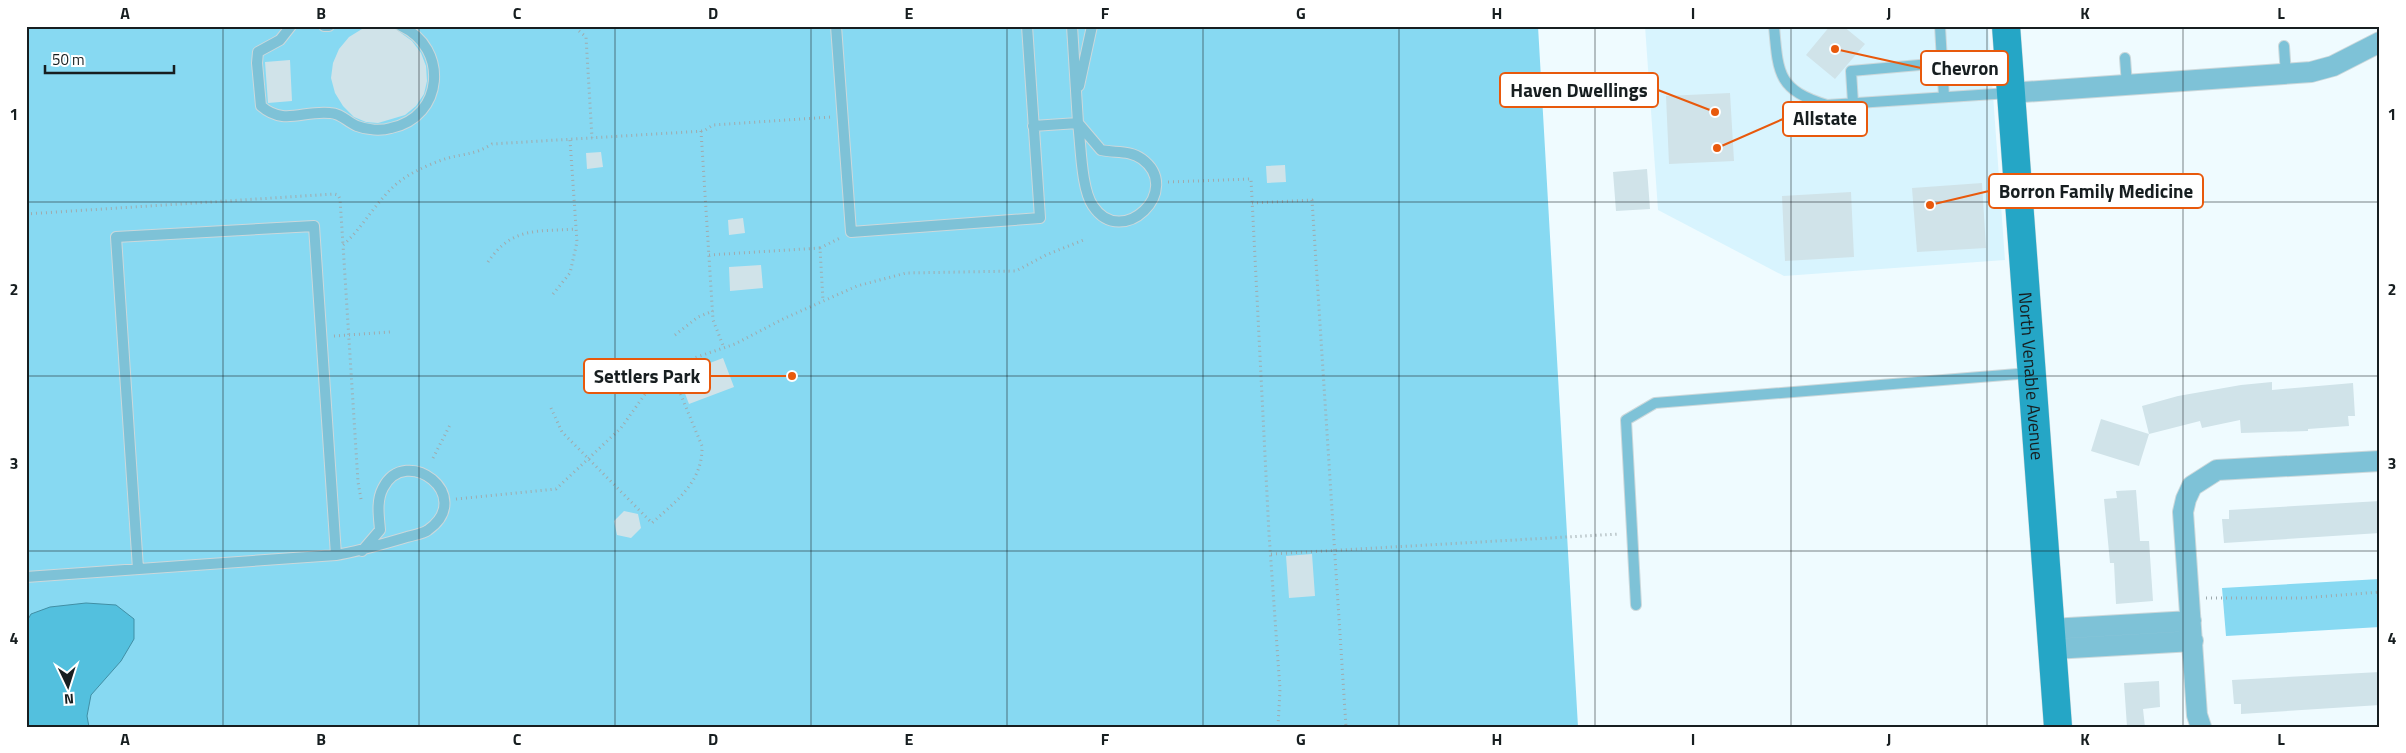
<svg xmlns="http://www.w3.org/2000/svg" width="2406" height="753" viewBox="0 0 2406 753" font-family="'Titillium Web',sans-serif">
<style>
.built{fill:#d8f4fe}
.green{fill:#87d9f2}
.water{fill:#53c0de;stroke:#418fa5}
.building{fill:#d0e3e9}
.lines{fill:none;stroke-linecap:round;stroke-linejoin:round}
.lane-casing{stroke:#ccd8db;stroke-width:12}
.street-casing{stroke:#ccd8db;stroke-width:22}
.secondary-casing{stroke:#ccd8db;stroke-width:29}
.path{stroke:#9faaad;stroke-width:3;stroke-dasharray:1 4;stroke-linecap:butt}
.lane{stroke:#7ec2d7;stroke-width:10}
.street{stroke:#7ec2d7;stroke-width:20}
.secondary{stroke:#25a6c6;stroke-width:28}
.grid{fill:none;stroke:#171e20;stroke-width:1;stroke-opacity:0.55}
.labels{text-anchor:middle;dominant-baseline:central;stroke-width:4;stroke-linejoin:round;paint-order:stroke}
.street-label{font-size:18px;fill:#171e20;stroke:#fff}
.leader{fill:none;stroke:#e8590c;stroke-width:2}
.callout-dot{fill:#e8590c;stroke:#fff;stroke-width:2}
.callout{fill:#fff;stroke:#e8590c;stroke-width:2}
.callout-label{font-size:19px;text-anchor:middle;font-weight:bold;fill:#171e20}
.neatline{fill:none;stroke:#171e20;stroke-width:2}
.grid-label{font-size:16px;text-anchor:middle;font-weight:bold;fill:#171e20}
</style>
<rect width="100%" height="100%" fill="#effbff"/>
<!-- built -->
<path class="built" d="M1645,26H1988L2005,260L1784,276L1658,210Z"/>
<!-- green -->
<path class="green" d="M26,26H1538L1578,727H26Z
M2380,579V627L2226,636L2222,588Z"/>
<!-- water -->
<path class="water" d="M86,603L116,605L134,619V639L121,661L91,695L87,716L89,727H26V623L31,614L50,607Z"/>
<!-- building -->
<path class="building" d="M376,26L394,28L412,41L421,53L426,66L427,81L424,94L416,106L405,115L378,123L366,122L354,117L343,106L335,93L331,78L333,63L339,49L349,37L362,29Z
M1830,26H1843L1865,44L1835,79L1806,55Z
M290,60L292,101L268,103L265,62Z
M1730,93L1734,161L1669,164L1666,96Z
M601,152L603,167L587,169L586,153Z
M1285,165L1286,182L1267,183L1266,166Z
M1647,169L1650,209L1616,211L1613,172Z
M1982,183L1986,248L1917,252L1912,188Z
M1851,192L1854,257L1785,261L1782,196Z
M743,218L745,233L729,235L728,220Z
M761,265L763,288L730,291L729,267Z
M723,358L734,387L689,404L678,375Z
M2272,382V390L2353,383L2355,416H2348L2349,426L2308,429V431L2241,433L2240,420L2202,428L2200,421L2149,434L2142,406L2178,396L2241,385Z
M2101,419L2149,434L2139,466L2091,451Z
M2136,490L2140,541H2149L2153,601L2116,604L2114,563H2110L2104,499L2117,498L2116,491Z
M2380,501V533L2224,543L2222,519H2229V510Z
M624,511L638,514L641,528L631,538L617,535L614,521Z
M1312,554L1315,596L1289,598L1286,556Z
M2380,672V705L2241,714V704H2234L2232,680Z
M2159,681L2160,707L2143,709L2145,727H2127L2124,683Z"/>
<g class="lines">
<!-- lane casing -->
<g class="lane-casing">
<path id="lane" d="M291,26L280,40L258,52L257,63L261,106C284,126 303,110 330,113C341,113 347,122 357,126C367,130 381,131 391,128C444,117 449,48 401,26
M324,26H329
M836,26L851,232L1040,218L1027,26
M1774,26C1778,74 1778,90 1827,105L2009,93
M1940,26L1944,97
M2284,46L2286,75
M2125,58L2127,85
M1079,86L1092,26
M1853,103L1851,71L1942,63
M1078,123L1101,150C1115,153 1130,150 1142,159C1184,190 1122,250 1093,206C1081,189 1081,145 1078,123Z
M1033,126L1078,123L1072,26
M336,555C360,551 383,544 407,537C413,535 423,534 428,530C476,496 406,443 383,488C376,501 379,517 380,530L362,551
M26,577L336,555L314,226L116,237L138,569
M1636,605L1626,420L1655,403L2030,373"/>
</g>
<!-- street casing -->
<g class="street-casing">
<path id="street" d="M2010,93L2311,72L2333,66L2380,42
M2051,629L2191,621
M2053,649L2193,641
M2201,727L2197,715L2183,512L2186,499L2192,486L2217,470L2380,461"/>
</g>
<!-- secondary casing -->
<g class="secondary-casing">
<g id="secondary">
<path id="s1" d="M2006,26L2058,727"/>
</g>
</g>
<!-- path -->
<path class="path" d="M579,26V31L586,37L592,138
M701,131L713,320L724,348
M1168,182L1251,179L1269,534L1280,689L1278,727
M1252,203L1312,200L1346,727
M26,214L334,194L338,195L340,199L343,245
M820,248L840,238
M709,255L820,248L823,301
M488,262C512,226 538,232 576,229
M553,294L570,273L577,242L570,140
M675,335L698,317L713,311
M334,336L390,332
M551,408L562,432L652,523C676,501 703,482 702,446L671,371
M433,458L450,425
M361,499L358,482L343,245C367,224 380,192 409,175C421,168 435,162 448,158C467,153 474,155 492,144L704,131L713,125L831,117
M456,499L556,489L621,428L655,380L694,358L735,344L783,319L857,286L906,273L1016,271L1046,255L1086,239
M1271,554L1619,534
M2206,598H2303L2380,592"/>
<!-- lane -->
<use href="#lane" class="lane"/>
<!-- street -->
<use href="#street" class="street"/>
<!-- secondary -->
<use href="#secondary" class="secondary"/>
</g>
<!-- grid -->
<path class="grid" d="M223,26V727M419,26V727M615,26V727M811,26V727M1007,26V727M1203,26V727M1399,26V727M1595,26V727M1791,26V727M1987,26V727M2183,26V727M26,202H2380M26,376H2380M26,551H2380"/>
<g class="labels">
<!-- street labels -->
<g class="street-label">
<text stroke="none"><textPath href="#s1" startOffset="351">North Venable Avenue</textPath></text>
</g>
</g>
<!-- callouts -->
<path class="leader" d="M1835 49L1921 68M1715 112L1658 90M1717 148L1783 119M1930 205L1989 191M792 376L710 376"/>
<g class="callout-dot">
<circle cx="1835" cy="49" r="5"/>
<circle cx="1715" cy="112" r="5"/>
<circle cx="1717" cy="148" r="5"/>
<circle cx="1930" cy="205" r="5"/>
<circle cx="792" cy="376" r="5"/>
</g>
<g class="callout">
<rect x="1921" y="51" width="87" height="34" rx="5"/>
<rect x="1500" y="73" width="158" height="34" rx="5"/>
<rect x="1783" y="102" width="84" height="34" rx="5"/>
<rect x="1989" y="174" width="214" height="34" rx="5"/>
<rect x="584" y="359" width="126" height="34" rx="5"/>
</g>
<g class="callout-label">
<text x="1965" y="75">Chevron</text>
<text x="1579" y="97">Haven Dwellings</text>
<text x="1825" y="125">Allstate</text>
<text x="2096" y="198">Borron Family Medicine</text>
<text x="647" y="383">Settlers Park</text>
</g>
<!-- border -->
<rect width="2406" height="753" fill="none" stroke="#ffffff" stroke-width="55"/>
<!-- north arrow -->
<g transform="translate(68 686) rotate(176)" stroke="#ffffff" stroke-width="4" paint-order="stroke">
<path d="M0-4L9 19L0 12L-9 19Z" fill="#171e20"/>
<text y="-8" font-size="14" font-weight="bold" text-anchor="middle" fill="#171e20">N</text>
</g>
<!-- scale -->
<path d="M45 65v8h129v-8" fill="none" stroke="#171e20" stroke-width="2.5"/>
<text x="52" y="65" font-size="15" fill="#171e20" stroke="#ffffff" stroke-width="4" paint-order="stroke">50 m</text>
<rect x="28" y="28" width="2350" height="698" class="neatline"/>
<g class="grid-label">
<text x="125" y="19">A</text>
<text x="321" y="19">B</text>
<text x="517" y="19">C</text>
<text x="713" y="19">D</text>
<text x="909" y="19">E</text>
<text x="1105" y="19">F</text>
<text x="1301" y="19">G</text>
<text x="1497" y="19">H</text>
<text x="1693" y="19">I</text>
<text x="1889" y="19">J</text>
<text x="2085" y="19">K</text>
<text x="2281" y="19">L</text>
<text x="14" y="120">1</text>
<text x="2392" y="120">1</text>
<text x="14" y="295">2</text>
<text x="2392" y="295">2</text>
<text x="14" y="469">3</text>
<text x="2392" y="469">3</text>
<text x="14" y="644">4</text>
<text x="2392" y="644">4</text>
<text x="125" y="745">A</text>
<text x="321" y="745">B</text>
<text x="517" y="745">C</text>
<text x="713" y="745">D</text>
<text x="909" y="745">E</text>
<text x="1105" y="745">F</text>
<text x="1301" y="745">G</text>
<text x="1497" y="745">H</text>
<text x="1693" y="745">I</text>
<text x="1889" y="745">J</text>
<text x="2085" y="745">K</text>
<text x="2281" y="745">L</text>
</g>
</svg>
